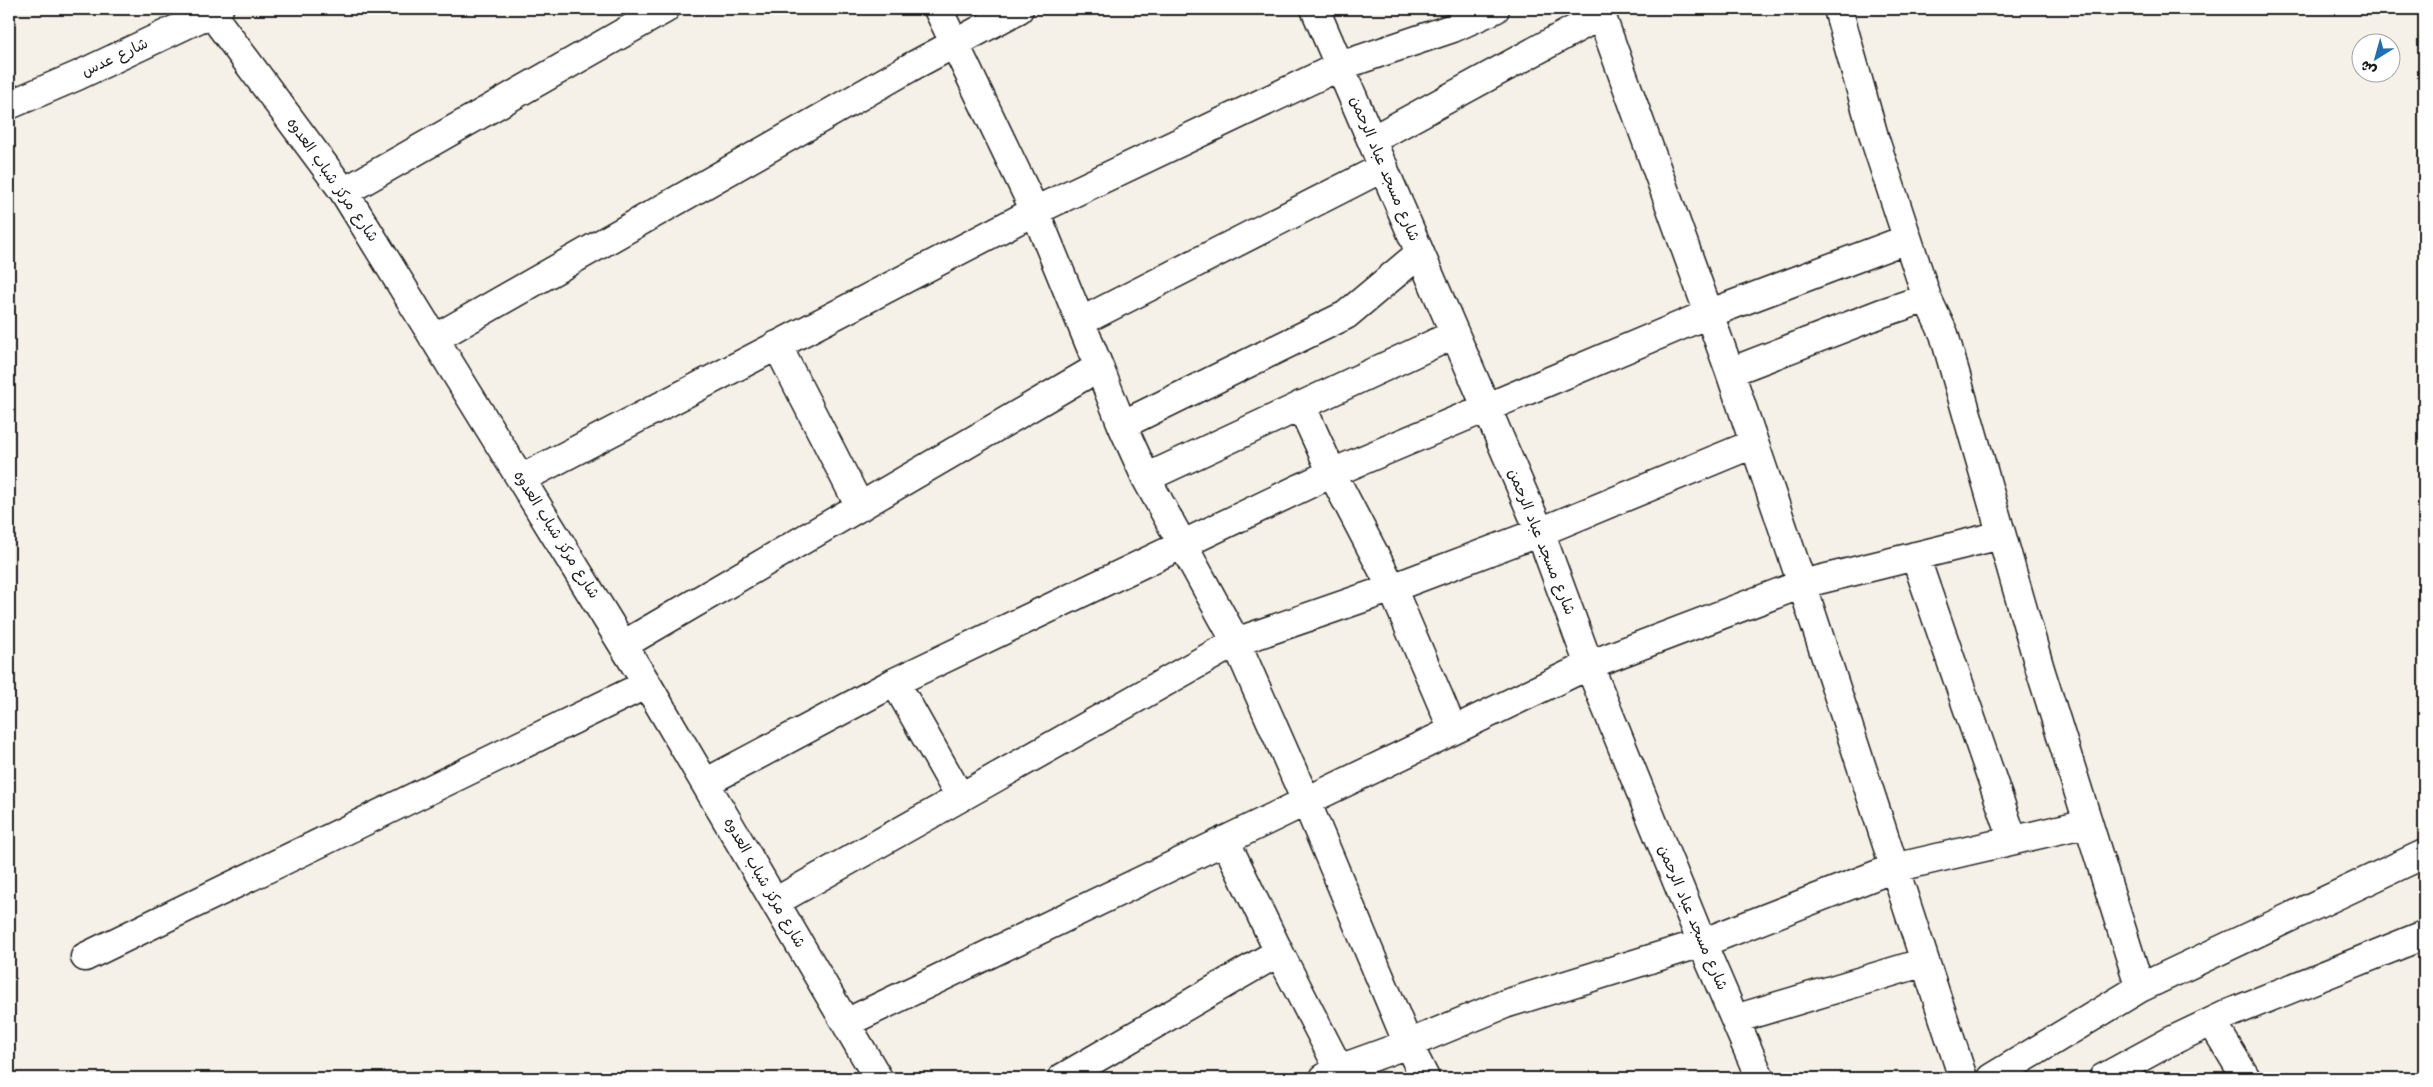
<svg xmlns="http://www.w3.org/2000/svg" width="2433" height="1087" viewBox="0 0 2433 1087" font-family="Kalam,'Playpen Sans Arabic',sans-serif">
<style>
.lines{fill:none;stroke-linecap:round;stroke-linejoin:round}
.minor-casing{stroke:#1c1c1c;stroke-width:31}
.minor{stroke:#fff;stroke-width:28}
.labels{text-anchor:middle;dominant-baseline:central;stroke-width:4.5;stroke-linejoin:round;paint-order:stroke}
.street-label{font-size:15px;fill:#1c1c1c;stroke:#fff}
</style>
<rect width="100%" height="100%" fill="#f6f1e8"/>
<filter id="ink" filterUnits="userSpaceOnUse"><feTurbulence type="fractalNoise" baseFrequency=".02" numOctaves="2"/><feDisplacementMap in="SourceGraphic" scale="10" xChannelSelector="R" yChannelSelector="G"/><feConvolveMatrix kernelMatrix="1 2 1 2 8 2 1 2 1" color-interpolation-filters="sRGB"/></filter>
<g filter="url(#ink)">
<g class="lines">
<!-- minor casing -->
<g class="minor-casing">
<path id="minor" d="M208,9L344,192L647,684L878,1078
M938,9L1035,211L1099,367
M1315,9L1540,532L1589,665L1702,943L1760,1078
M1838,9L1875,140L1927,298
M9,105L77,76L219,9
M1372,140L1601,15
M344,192L665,9
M1082,321L1384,167
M434,339L909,68L1019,9
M777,345L860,507
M1730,372L1882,313L1927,298L1944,334L2040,669L2140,988
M1301,405L1332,473L1392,588L1453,730
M1122,425L1146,478
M521,479L1035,211L1340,66L1453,28L1495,9
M1915,556L2013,840
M623,645L1099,367L1122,425L1346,315L1420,253
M895,682L960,797
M705,783L895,682L1332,473L1708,314L1907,239
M1225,840L1279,952L1339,1069
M775,902L1236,642L1392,588L1540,532L1753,444
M85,957L647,684
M1735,1019L1925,962
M2212,1022L2246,1078
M846,1023L1589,665L1802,584L1730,372L1599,9
M1062,1078L1279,952
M1324,1078L1339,1069L1408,1044L1505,1004L1702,943L1894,868L2088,823
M1425,1078L1408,1044L1306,801L1236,642L1146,478L1455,334
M1963,1078L1802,584L2001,535
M1991,1078L2140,988L2424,854
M2103,1078L2169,1042L2228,1014L2424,935"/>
</g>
<!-- minor -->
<use href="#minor" class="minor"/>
</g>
</g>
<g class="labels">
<!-- street labels -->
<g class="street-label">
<text transform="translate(115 58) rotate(-25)">شارع عدس</text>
<text transform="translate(1384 169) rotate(67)">شارع مسجد عباد الرحمن</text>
<text transform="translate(332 180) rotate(55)">شارع مركز شباب العدوه</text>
<text transform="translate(556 535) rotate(58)">شارع مركز شباب العدوه</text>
<text transform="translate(1541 542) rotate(68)">شارع مسجد عباد الرحمن</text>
<text transform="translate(764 883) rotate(60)">شارع مركز شباب العدوه</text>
<text transform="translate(1692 918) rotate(67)">شارع مسجد عباد الرحمن</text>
</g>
</g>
<!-- margin -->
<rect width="2433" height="1087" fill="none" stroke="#fff" stroke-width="30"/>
<rect x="15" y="15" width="2403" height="1057" fill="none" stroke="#1c1c1c" stroke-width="2" filter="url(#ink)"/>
<!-- north arrow -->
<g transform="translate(2376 58) rotate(217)"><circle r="24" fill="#ffffff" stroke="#a4a4a4"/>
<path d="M0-4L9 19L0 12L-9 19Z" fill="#1f6fb2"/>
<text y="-8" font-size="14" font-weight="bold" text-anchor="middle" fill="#1c1c1c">ش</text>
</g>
</svg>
